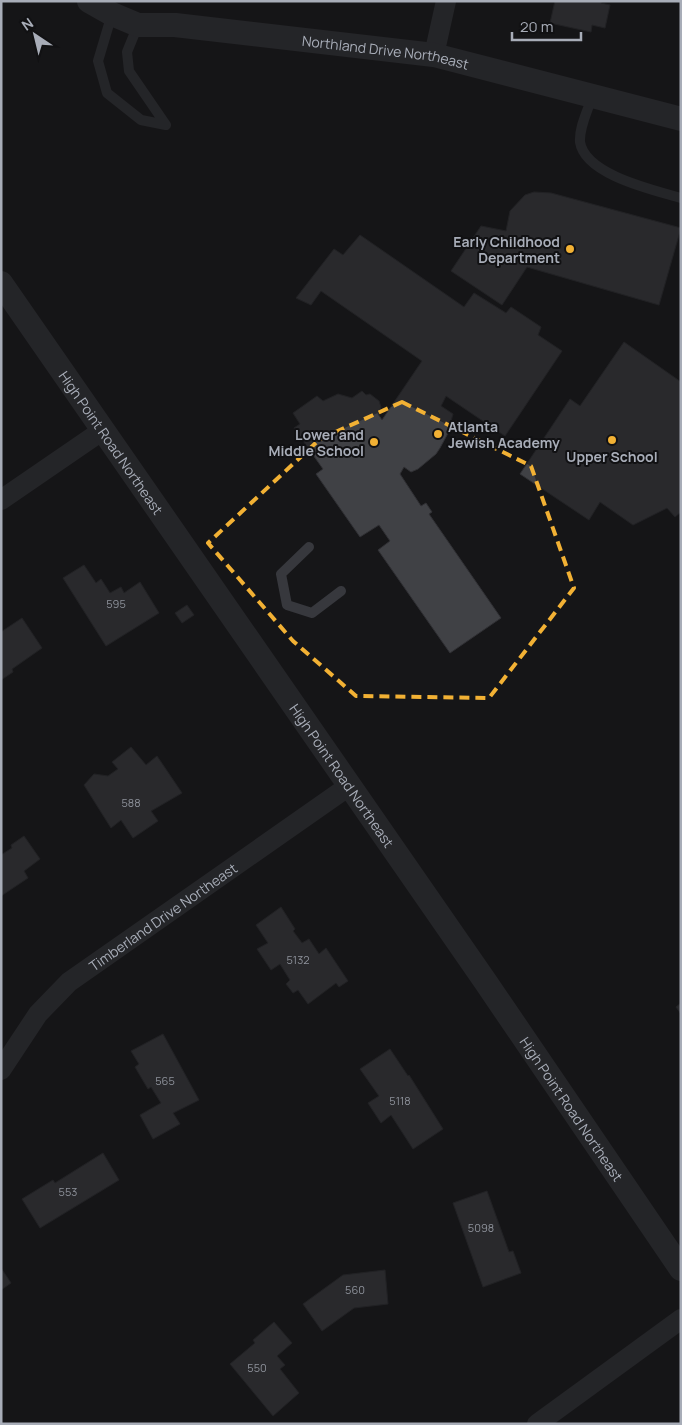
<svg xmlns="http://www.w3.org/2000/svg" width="682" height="1425" viewBox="0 0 682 1425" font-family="Manrope,sans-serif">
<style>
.building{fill:#404145;stroke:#303034}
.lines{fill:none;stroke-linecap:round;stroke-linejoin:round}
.service{stroke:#37383d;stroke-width:10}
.minor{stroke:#37383d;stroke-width:20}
.tertiary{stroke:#37383d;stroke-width:24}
.marked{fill:none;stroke:#f2b134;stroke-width:4;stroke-dasharray:10 6;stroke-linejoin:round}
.poi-dot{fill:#f2b134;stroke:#111113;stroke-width:2}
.labels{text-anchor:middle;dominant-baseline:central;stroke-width:4;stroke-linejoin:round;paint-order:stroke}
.number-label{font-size:11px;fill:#8e929b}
.street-label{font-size:14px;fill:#a8adb8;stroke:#111113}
.poi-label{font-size:14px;font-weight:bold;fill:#a8adb8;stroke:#111113;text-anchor:end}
</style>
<rect width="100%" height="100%" fill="#161618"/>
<!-- building -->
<path class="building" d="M555,1H601V3L610,5L605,28L592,25L591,32L550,23Z
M534,192L551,193L681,228L659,305L527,267L502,305L451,271L481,226L506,231L510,211L525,195Z
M360,235L464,307L474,293L506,313L511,307L541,327L538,335L562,351L505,436L446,396L441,406L453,414L447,435L440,448L436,454L418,469L411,472L404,467L400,474L421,506L426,503L432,512L429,514L501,618L450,653L378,550L390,541L379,525L360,537L316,474L323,469L294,428L300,424L293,413L317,396L323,401L338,394L352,398L362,391L366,395L370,394L379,401L381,407L378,414L382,420L422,361L321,291L311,305L296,298L334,249L343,255Z
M624,342L681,382V512L675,517L667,508L633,525L600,502L589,520L520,474L570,399L580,406Z
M84,565L96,583L101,579L110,593L121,587L124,593L140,582L159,613L106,646L63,578Z
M187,605L194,615L182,623L175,613Z
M22,618L42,648L12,669L13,672L1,680V632Z
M131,747L146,765L157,756L182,793L151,811L158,821L133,838L121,820L111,828L84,785L94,774L108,776L118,769L112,762Z
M24,836L40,859L24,871L28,878L1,896V855L12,848L11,845Z
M281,907L295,929L293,931L302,943L309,939L319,954L326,948L348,981L339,987L336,983L308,1004L298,990L293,993L286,984L290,980L280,964L271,970L257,949L268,943L256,925Z
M681,1003V1014L676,1007Z
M163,1034L199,1100L173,1113L180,1124L153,1139L140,1115L161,1103L151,1087L148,1089L135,1067L139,1064L131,1051Z
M390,1049L408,1076L409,1075L443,1129L413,1149L391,1115L381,1123L368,1103L379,1096L360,1069Z
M103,1153L119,1180L40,1228L22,1199L53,1180L55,1183Z
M487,1191L509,1252L513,1251L521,1273L483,1287L453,1203Z
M1,1268L11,1283L1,1290Z
M385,1270L388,1304L354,1308L322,1331L303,1304L343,1275Z
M274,1322L292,1343L277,1356L285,1365L280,1369L299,1393L273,1416L230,1364L255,1343L253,1340Z"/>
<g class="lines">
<!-- service -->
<path class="service" d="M112,14L98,61L107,93L141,120L166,125
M138,25L127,52L129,71L166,125
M592,97C588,110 579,127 580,142C585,175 654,190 681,198
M309,547L281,574L287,605L312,613L341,591"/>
<!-- minor -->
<g class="minor">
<path d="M434,55L446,1"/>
<path d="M1,500L103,430"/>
<path id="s1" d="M1,1070L38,1014L69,982L349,786"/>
<path d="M537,1424L681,1319"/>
</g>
<!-- tertiary -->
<g class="tertiary">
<path id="s2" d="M89,1L112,14L138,25H175L434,55L681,119"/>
<path id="s3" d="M1,283L485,981L681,1269"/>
</g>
</g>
<!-- marked area -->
<path d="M0 0H682V1425H0ZM402,402L531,466L574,588L489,698L356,696L293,641L208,543L320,439Z" fill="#161618" fill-opacity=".55" fill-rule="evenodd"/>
<path class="marked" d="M402,402L531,466L574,588L489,698L356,696L293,641L208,543L320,439Z"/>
<!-- markers -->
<g class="poi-dot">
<circle cx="570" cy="249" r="5"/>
<circle cx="438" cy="434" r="5"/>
<circle cx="612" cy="440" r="5"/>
<circle cx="374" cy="442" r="5"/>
</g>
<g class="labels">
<!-- number labels -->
<g class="number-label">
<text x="116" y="603">595</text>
<text x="131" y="802">588</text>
<text x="298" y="959">5132</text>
<text x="165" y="1080">565</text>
<text x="400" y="1100">5118</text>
<text x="68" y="1191">553</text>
<text x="481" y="1227">5098</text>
<text x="355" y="1289">560</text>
<text x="257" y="1367">550</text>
</g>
<!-- street labels -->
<g class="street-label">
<text stroke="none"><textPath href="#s2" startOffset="304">Northland Drive Northeast</textPath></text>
<text stroke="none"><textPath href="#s3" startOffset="194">High Point Road Northeast</textPath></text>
<text stroke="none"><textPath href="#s3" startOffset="599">High Point Road Northeast</textPath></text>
<text stroke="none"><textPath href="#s1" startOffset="226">Timberland Drive Northeast</textPath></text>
<text stroke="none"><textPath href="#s3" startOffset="1004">High Point Road Northeast</textPath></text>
</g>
<!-- poi labels -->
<g class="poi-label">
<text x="560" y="241">Early Childhood<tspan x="560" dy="16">Department</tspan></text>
<text x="448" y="426" text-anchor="start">Atlanta<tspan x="448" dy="16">Jewish Academy</tspan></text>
<text x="364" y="434">Lower and<tspan x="364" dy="16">Middle School</tspan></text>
<text x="612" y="456" text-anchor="middle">Upper School</text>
</g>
</g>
<!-- border -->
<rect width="682" height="1425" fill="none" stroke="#a8adb8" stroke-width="5"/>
<!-- north arrow -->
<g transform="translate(35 35) rotate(325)" stroke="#111113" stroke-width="4" paint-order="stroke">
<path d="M0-4L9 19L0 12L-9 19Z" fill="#a8adb8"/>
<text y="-8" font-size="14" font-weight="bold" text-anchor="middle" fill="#a8adb8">N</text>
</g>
<!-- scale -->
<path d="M512 32v8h69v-8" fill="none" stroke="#a8adb8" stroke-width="2.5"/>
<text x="520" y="32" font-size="15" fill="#a8adb8" stroke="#111113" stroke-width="4" paint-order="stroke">20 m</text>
</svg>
